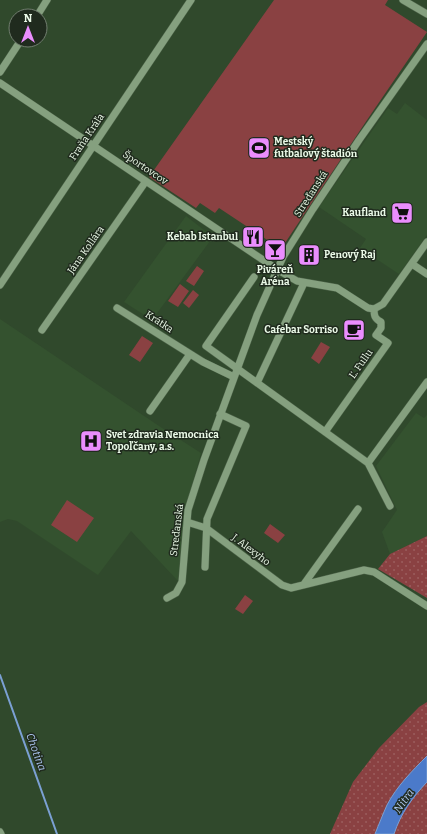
<svg xmlns="http://www.w3.org/2000/svg" width="427" height="834" viewBox="0 0 427 834" font-family="Bitter,serif">
<style>
.built{fill:#34522f}
.grass{fill:url(#grass-dots)}
.park{fill:url(#park-tufts)}
.pitch{fill:#8a4142}
.water{fill:#4b7aca;stroke:#7ba0d3}
.lines{fill:none;stroke-linecap:round;stroke-linejoin:round}
.stream{stroke:#7ba0d3;stroke-width:2}
.street-casing{stroke:#4e644a;stroke-width:8}
.street{stroke:#85a07f;stroke-width:7}
.labels{text-anchor:middle;dominant-baseline:central;stroke-width:3;stroke-linejoin:round;paint-order:stroke}
.street-label{font-size:10px;fill:#ebfae8;stroke:#202b1e}
.poi-label{font-size:10px;font-weight:bold;fill:#ebfae8;stroke:#202b1e;text-anchor:start}
.water-label{font-size:11px;font-style:italic;fill:#abc5ef;stroke:#202b1e}
</style>
<defs>
<pattern id="grass-dots" width="8" height="8" patternUnits="userSpaceOnUse"><rect width="8" height="8" fill="#8a4142"/><path d="M2 2h.1M6 6h.1" fill="none" stroke="#9b5d5d" stroke-width="1.8" stroke-linecap="round"/></pattern>
<pattern id="park-tufts" width="24" height="20" patternUnits="userSpaceOnUse"><rect width="24" height="20" fill="#8a4142"/><path d="M3 7l-1-3M5 7V3M7 7l1-3M15 17l-1-3M17 17v-4M19 17l1-3" fill="none" stroke="#9b5d5d"/></pattern>
</defs>
<rect width="100%" height="100%" fill="#30492c"/>
<!-- built -->
<path class="built" d="M405,103L427,120V235L399,274L360,248L366,239L319,207L388,108L397,114Z
M186,216L213,237L152,320L124,302Z
M0,319L162,428L201,453L190,492L184,519L178,581L131,531L98,575L17,521L8,519L0,522Z
M416,413L424,418L427,415V536L390,554L382,532L397,510L376,466Z"/>
<!-- grass -->
<path class="grass" d="M427,536V598L378,569L390,554Z
M427,702V834H330L353,782L379,748L419,707Z"/>
<!-- park -->
<path class="park" d="M193,290L199,295L189,308L183,303Z"/>
<!-- pitch -->
<path class="pitch" d="M274,0H388L385,5L427,32L367,120L281,249L219,208L215,213L200,203L196,208L149,177Z
M197,266L204,271L194,286L186,281Z
M180,284L189,291L178,307L168,301Z
M142,336L153,343L140,362L129,355Z
M321,342L330,347L319,364L311,358Z
M67,500L94,518L77,542L51,525Z
M270,524L285,535L278,543L264,533Z
M245,595L253,601L243,614L235,609Z"/>
<!-- water -->
<path class="water" d="M427,756V782C412,798 401,813 394,834H375C379,824 383,814 387,805C397,786 412,771 427,756Z"/>
<g class="lines">
<!-- stream -->
<path class="stream" d="M0,675L57,834"/>
<!-- street casing -->
<g class="street-casing">
<path id="street" d="M403,0L427,14
M37,16L47,0
M0,72L21,40
M0,83L278,270L297,281L337,288L368,308L374,309L383,304L427,242
M412,264L427,274
M254,277L206,346L368,463L427,382
M0,285L191,0
M117,308L203,362L234,377
M42,330L146,181
M257,383L304,283
M150,411L190,354
M325,432L388,343L376,335L381,328V322C375,319 374,316 374,309
M368,463L390,506
M187,522L206,528L282,585L291,588L364,570L374,572L427,606
M205,567L207,519L246,426L220,414
M304,584L358,509
M167,598L176,593L182,582L188,510L204,460L257,315L283,257L313,209L359,140L427,44
M0,832L1,834"/>
</g>
<!-- street -->
<use href="#street" class="street"/>
</g>
<!-- icons -->
<defs>
<g id="stadium-square" transform="scale(1.15)"><rect x="-9" y="-9" width="18" height="18" rx="4" fill="#ea8dfd" stroke="#202b1e"/><path d="M0-5a6.5 5 0 1 0 0 10a6.5 5 0 1 0 0-10ZM-3.5-1.8h7v3.6h-7Z" fill="#111"/></g>
<g id="supermarket-square" transform="scale(1.15)"><rect x="-9" y="-9" width="18" height="18" rx="4" fill="#ea8dfd" stroke="#202b1e"/><path d="M-6-5.5h2.5l.6 2H6L4.5 2H-2.5L-4.4-4H-6ZM-1.5 3.2a1.3 1.3 0 1 0 .1 0ZM3 3.2a1.3 1.3 0 1 0 .1 0Z" fill="#111"/></g>
<g id="restaurant-square" transform="scale(1.15)"><rect x="-9" y="-9" width="18" height="18" rx="4" fill="#ea8dfd" stroke="#202b1e"/><path d="M-5-6h1v4h1v-4h1v4h1v-4h1v5L-1.5 .5V6h-2V.5L-5-1ZM5-6V6H3V1.5H1.5Q1.5-4 5-6Z" fill="#111"/></g>
<g id="bar-square" transform="scale(1.15)"><rect x="-9" y="-9" width="18" height="18" rx="4" fill="#ea8dfd" stroke="#202b1e"/><path d="M-6-5H6L.8 .8V4.5H3.5V6h-7V4.5H-.8V.8Z" fill="#111"/></g>
<g id="building-square" transform="scale(1.15)"><rect x="-9" y="-9" width="18" height="18" rx="4" fill="#ea8dfd" stroke="#202b1e"/><path d="M-4-6H4V6H1V3H-1V6H-4ZM-2.5-4.3h1.7v1.8h-1.7ZM.8-4.3h1.7v1.8H.8ZM-2.5-1h1.7V.8h-1.7ZM.8-1h1.7V.8H.8Z" fill="#111"/></g>
<g id="cafe-square" transform="scale(1.15)"><rect x="-9" y="-9" width="18" height="18" rx="4" fill="#ea8dfd" stroke="#202b1e"/><path d="M-5.5-4.5H6V0H3Q3 3.5 0 3.5H-2.5Q-5.5 3.5-5.5 0ZM3-3.2v2h1.7v-2ZM-6 4.5H4V6H-6Z" fill="#111"/></g>
<g id="hospital-square" transform="scale(1.15)"><rect x="-9" y="-9" width="18" height="18" rx="4" fill="#ea8dfd" stroke="#202b1e"/><path d="M-5-5h3v3.5h4V-5h3V5h-3V1.5h-4V5h-3Z" fill="#111"/></g>
</defs>
<g fill-rule="evenodd">
<use href="#stadium-square" x="259" y="148"/>
<use href="#supermarket-square" x="402" y="213"/>
<use href="#restaurant-square" x="253" y="237"/>
<use href="#bar-square" x="275" y="250"/>
<use href="#building-square" x="309" y="255"/>
<use href="#cafe-square" x="354" y="330"/>
<use href="#hospital-square" x="91" y="441"/>
</g>
<g class="labels">
<!-- street labels -->
<g class="street-label">
<text transform="translate(87 137) rotate(-56)">Fraňa Kráľa</text>
<text transform="translate(145 168) rotate(34)">Športovcov</text>
<text transform="translate(311 194) rotate(-57)">Streďanská</text>
<text transform="translate(86 250) rotate(-55)">Jána Kollára</text>
<text transform="translate(159 322) rotate(33)">Krátka</text>
<text transform="translate(361 364) rotate(-55)">Ľ. Fullu</text>
<text transform="translate(177 530) rotate(-83)">Streďanská</text>
<text transform="translate(251 550) rotate(37)">J. Alexyho</text>
</g>
<!-- poi labels -->
<g class="poi-label">
<text x="274" y="142">Mestský<tspan x="274" dy="12">futbalový štadión</tspan></text>
<text x="386" y="213" text-anchor="end">Kaufland</text>
<text x="238" y="237" text-anchor="end">Kebab Istanbul</text>
<text x="324" y="255">Penový Raj</text>
<text x="275" y="270" text-anchor="middle">Piváreň<tspan x="275" dy="12">Aréna</tspan></text>
<text x="338" y="330" text-anchor="end">Cafebar Sorriso</text>
<text x="106" y="435">Svet zdravia Nemocnica<tspan x="106" dy="12">Topoľčany, a.s.</tspan></text>
</g>
<!-- water labels -->
<g class="water-label">
<text transform="translate(36 752) rotate(70)">Chotina</text>
<text transform="translate(404 801) rotate(-55)">Nitra</text>
</g>
</g>
<!-- north arrow -->
<g transform="translate(28 28)"><circle r="19" fill="#202b1e" stroke="#717e6f"/>
<path d="M0-3L7 15L0 10L-7 15Z" fill="#ea8dfd"/>
<text y="-6" font-size="11" font-weight="bold" text-anchor="middle" fill="#ebfae8">N</text>
</g>
</svg>
